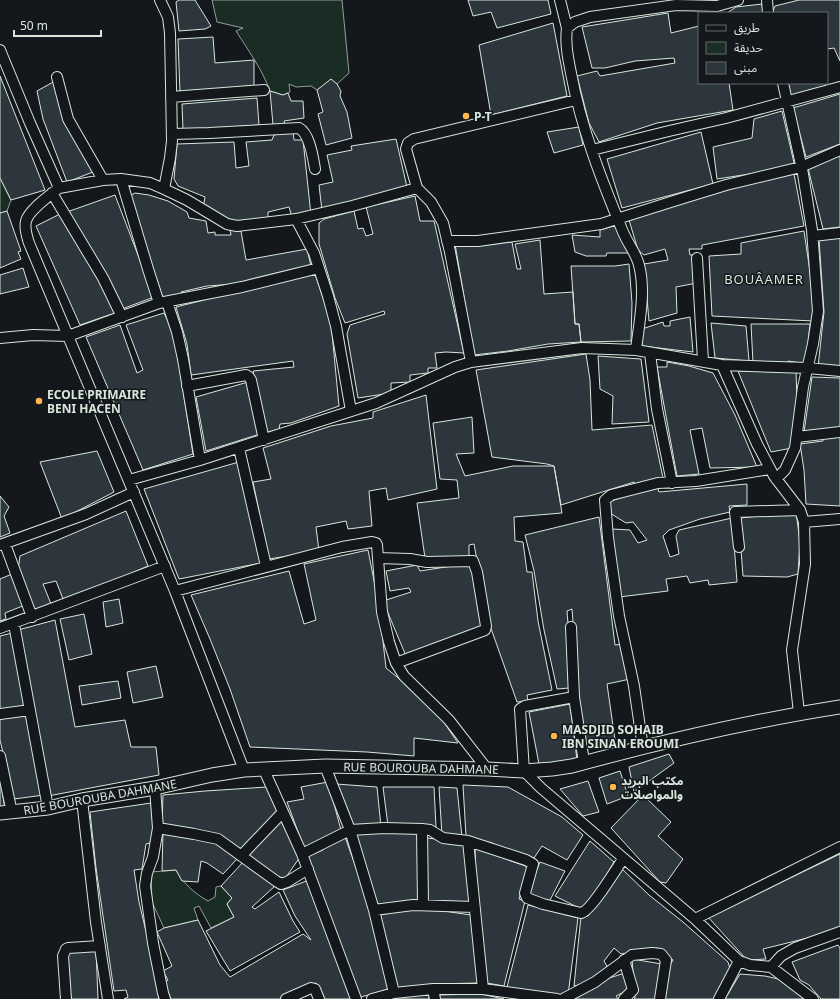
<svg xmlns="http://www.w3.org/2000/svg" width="840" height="999" viewBox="0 0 840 999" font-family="'Noto Sans','Noto Sans Arabic',sans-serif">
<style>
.green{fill:#1a2d24;stroke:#939e99}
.building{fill:#2c363c;stroke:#d8e6dc}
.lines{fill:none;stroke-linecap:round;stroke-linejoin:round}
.minor-casing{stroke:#d8e6dc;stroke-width:12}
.tertiary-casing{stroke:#d8e6dc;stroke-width:15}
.minor{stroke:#14181c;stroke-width:10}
.tertiary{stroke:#14181c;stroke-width:13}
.poi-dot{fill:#ffb74d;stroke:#14181c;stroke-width:1.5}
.labels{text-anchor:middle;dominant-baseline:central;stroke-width:3;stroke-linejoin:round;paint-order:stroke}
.poi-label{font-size:12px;font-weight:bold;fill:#d8e6dc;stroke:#14181c;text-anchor:start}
.street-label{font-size:12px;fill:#d8e6dc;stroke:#14181c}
.neighbourhood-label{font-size:13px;letter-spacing:1px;fill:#d8e6dc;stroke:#14181c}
</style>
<rect width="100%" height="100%" fill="#14181c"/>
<!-- green -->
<path class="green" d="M212,0H342L349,73L337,84L331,80L317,90L311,86L296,87L289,84L290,92L283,95L270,91C262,69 248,50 236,31L243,28L217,22Z
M0,178L11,200L7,211L0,213Z
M176,870C184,884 194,893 208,901L215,897L216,887L221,886L232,898L227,904L234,917L211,928L199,906L194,908L198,920L164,928L152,902L151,872Z"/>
<!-- building -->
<path class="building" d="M179,0H195L211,26L205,29L179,31L176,2Z
M468,0H548L551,14L497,28L491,12L473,16Z
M799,0H840V61L834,48L827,49V13H772L775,6Z
M762,4L763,13H727L736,7Z
M668,13L671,33L699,26V83H729L733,110L657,123L599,142L589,123L577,76L597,71L600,76L675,63L674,58L635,61L605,68H592L582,27Z
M553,23L567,96L491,115L479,45Z
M213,37L215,63L254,60V87L180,93L178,39Z
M0,76L45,190L11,200L0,178Z
M331,79L337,84L341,91L340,96L347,112L352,138L326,145L318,114L323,112L317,90Z
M55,81L93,172L67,182L43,119L37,91Z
M785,83H825L826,86L788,96Z
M270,91L283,95L288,93L291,101H303L304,118L284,121L285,124L273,125Z
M840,94V144L806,157L793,108Z
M257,98L259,125L183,130L182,104Z
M782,111L795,167L717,179L713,147L752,138L754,119Z
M579,127L583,145L554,153L547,132Z
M293,131L294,140H303L311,215L292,217L289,207L268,212V220L232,222L203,208L205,197L178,186L174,179L177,144L234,142L236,168L249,166L246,142L272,140L274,135Z
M701,132L713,184L622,208L607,159Z
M396,139L407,187L322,211L319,185L333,182L327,155L352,150L351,146Z
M840,155V227L823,229L808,168Z
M794,174L804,226L702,245V249H689L690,255H695L697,283L676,287L677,313L649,321L644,264L668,260L665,249L644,255L638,250L629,220L703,195Z
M135,193L149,195L168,201L187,212L189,218L206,221L208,233L215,232V235H231L230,230L241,231L246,260L307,249L311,266L235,284L207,286L181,292L182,294L163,298L129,196Z
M115,195L154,297L122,309L67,212Z
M415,196L420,221H434L464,353L446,352L435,353L437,368H428V373L410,375V382L391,383V393L358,398L347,334L350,325L385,314L384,311L345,323L335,298L319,244V223L324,219L354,211L358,229L363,228L366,236L373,234L366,207Z
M7,211L21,251L18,252L21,259L0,268V213Z
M62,213L93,268L115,313L80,325L36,226Z
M617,225L630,253H607L606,256H586L575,252L572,235L600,237V230Z
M804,231L813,292V321L712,316L709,256L741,254V243Z
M840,238V368L818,367L824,312L819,239Z
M540,240L544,294L573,292L575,324H579L581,342L548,344L508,351L474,355L455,244L512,242L517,269H521L515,244Z
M629,264L632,303L631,341L581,342L579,324H575L571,266H615Z
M23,268L29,287L0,294V275Z
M315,274L329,316L332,333L339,406L291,423L280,424L279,429L265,433L253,371L294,367L293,361L191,375L187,344L176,307L228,294L262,287L276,281Z
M164,313L174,333L193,454L143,470L86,337L120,325L137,373L143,370L126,325Z
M690,317L693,352L642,346V329L663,322L664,326H670V321Z
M711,323L746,326L749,361L715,358Z
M751,324H810L806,364L788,361V366L753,363Z
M586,354L590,380L592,430L652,425L663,478L636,486L634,482L561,505L554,466L547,464L492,457L476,370Z
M598,356L641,359L649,422L612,424L613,396L600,389Z
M667,362L689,366L713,373L735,415L757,467L710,468L702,428L690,430L699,474L677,476L657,367H667Z
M738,371L796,372L797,399L792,448L771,452Z
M812,377L840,378V428L804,432Z
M248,382L260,434L206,451L196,397Z
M426,395L437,489L388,500L386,488L369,491L372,526L348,529L346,521L316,527L319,551L269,559L253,482L271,479L263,448L331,426L373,418V412Z
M472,417L474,453L456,454L465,476L513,466H554L562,513L514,517L515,541L523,542L527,572H532L538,621L552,690L527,695L528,701L517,702L488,620L474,544L469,545V558H425L417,503L459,498L457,480L440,479L433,423Z
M840,435V506L806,504L804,470L800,444L823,441V437Z
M97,451L114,492L62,519L40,462Z
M239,462L261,563L179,579L144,489Z
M747,484V505L729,506L730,512L700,519L669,530L663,536L670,557L679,554L676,536L679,530L732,518L737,582L709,585L708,580L690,583L687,576L666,579L668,591L619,597L612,529L630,530L638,543L647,540L633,522L626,523L610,513L608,502L657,486L659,492Z
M0,496L9,507L4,516L10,533L0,537Z
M126,511L148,566L108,583L63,599L56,581L43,584L51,604L33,611L18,570L20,556Z
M796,512L800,542L798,574L787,577L743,576L741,550L744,549L740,518Z
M599,517L615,645L623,644L630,679L607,684L615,740L597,743L598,747L587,749L579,701L572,609L567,611L572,675H568L569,688L557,689L544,630L534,571L525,535Z
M368,550L379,606L386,668L407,685L439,715L458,743L414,738V756L367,752L250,747L230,689L210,639L191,595L289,571L304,624L316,620L304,564Z
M471,563L483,629L406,656L383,601L411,592L409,588L390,591L386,571L417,565L420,571Z
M12,574L25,605L5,613L6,619L0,621V579Z
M119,599L123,623L106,627L103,602Z
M84,614L92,654L69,660L60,619Z
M55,620L75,727L125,720L131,747H156L159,775L48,796L18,630Z
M12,633L26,707L0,710V636Z
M156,666L163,697L133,703L127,672Z
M118,681L121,698L82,705L79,686Z
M570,704L577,760L539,764L529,712Z
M27,713L44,795L14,799L0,740V716Z
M669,754L674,763L634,792L629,767Z
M620,771L628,796L607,804L599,778Z
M0,778L5,809L0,808Z
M588,781L599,812L583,816L560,789Z
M328,782L341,830L304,848L287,802L304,799L301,787Z
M336,784L377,787L381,827L351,828Z
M463,785L508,787L562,817L583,835L567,860L542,846L534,858L516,854L492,843L466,836Z
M267,787L279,812L239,851L162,824L163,795L205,791Z
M383,787H434L436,827L388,826Z
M439,787L457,788L462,837L442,836Z
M643,795L671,822L658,836L683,859L666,883L660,882L611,828Z
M151,803L154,842L146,844L142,869L134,870L139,902L148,940L159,999H124L128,997L126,990L114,991L96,868L90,812Z
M281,821L300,857L282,883L247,856Z
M163,831L219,842L237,859L223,874L207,863L201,861L198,882L182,881L176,870L162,871Z
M351,831H421L419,901L375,909Z
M345,837L366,895L391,990L360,997L306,857L323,850L326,846Z
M425,838L464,841L471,903L426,902Z
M590,841L614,862L585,911L555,896Z
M475,848L528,867L519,899L525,901L504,986L487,983L477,908Z
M840,854V930L763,949L766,959L747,960L708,917Z
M244,861L275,886L252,907L255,909L279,892L293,921L300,932L230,971L206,931L234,917L227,904L232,898L221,886Z
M540,862L565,871L549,902L527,894Z
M620,867L649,895L683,922L728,962L731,972L716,999H665L669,967L673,960L658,948L621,954L614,948L604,961L607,966L594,982L574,986L581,916H588Z
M309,880L351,999H322L316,983L286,996L282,999H171L163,983L168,980L163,971L172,966L157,932L164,928L198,920L220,965L230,977L303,934L311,940L295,916L283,890Z
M528,905L578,918L568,995L535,993L507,987Z
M407,909L437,910L471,915L478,983L431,984L396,990L380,915Z
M838,945L840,948V999H821L809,985L800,980L792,962Z
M96,950L98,999H70L66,952Z
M632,959L662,964L658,999H634L635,998Z
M625,973L630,989L616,996L618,999H570L606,979Z
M740,974L765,976L783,980L808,999H725Z
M429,994V999H386L400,995Z
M481,994L504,999H437L436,995Z"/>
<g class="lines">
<!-- minor casing -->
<g class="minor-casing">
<path id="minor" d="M160,0L168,17L170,33L171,86L172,141L170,158L164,189
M560,0L567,28
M767,0L768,13
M0,50L30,123L59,188C50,195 29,210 26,221C24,229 27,236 29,243L175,591L244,770
M57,77L68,119L103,180
M171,97L264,90
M172,134L209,133L299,128C310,134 313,158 315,169
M592,150L669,131L726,118L840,87
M121,179L148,269L159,303
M59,188L103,180L121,179L150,183L164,189L187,200L227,224L237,226L296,219L314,253L328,296L336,326L351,411
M52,193L103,278L122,317
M296,219L352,206L417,188
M813,236L840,233
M447,241H478L601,224L677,200L726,185L801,167L840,150
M697,258L703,361
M167,302L177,332L183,359L200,460
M0,338L33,335L68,336L159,303L242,287L319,268
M636,350C639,323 646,292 639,265C636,253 628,244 623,232C602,181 581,128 571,73C568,58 565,44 567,28L575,22L590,17L676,5L717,6L738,0
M650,353L657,409L672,483
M471,362L450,252L443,223L431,202L417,188L406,149L408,143L414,139L576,100
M722,365L808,368L840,371
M187,386L246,375L249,377L251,380L264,440
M797,437L840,432
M239,448L266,566
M776,479L785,470L795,448L803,387L813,344L818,311L812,230L803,174L783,83
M129,480L200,460L376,403L455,367L471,362L582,348L636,350L722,365L757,444L774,476L800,510L804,522L805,564L792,650L799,713
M804,522L840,519
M5,544L32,617
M0,545L86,514L134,492
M739,547L735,512L800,510
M378,558L410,559L427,562L473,561L477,572L486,626L485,630L396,663
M175,591L342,547L372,542L376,543L377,545L382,612L389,642L396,663L404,676L449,720L487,769
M14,624L48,808
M571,627L574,697L584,762
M0,628L165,566
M574,697L525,706L520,709L524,771L541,788L695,919L739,961L750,965L771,967L781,956L795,948L840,932
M0,714L30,710
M643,748L634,686L619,616L608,538L605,500L611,495L658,483L696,481L770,469
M0,756L12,813
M325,766L350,830L374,910L394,993
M264,770L302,854L356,999
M155,788L158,828L153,857L147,873L145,886L153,943L163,993L165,999
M82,800L96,922L108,999
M158,828L194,834L218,839L276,881L281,884L287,882L308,869
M422,829L423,905
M468,841L483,989
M302,854L350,830L384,828L422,829L430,830L443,838L468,841L526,860L533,864L525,893L527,898L543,904L581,913C591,911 616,869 623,859
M241,856L283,812
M374,910L413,905L474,907
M695,919L840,847
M771,967L813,999
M433,989L435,999
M66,999L63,956L66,949L68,948L100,946
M286,999L311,988L315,989L319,999
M372,999L394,993L433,989H483L557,999
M563,999L595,982L632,955L652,953L661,954L666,960L660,999
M624,999L633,990L624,960
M719,999L739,961"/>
</g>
<!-- tertiary casing -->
<g class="tertiary-casing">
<path id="tertiary" d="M0,813L48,808L82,800L155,788L212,775L244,770L325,766L487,769L524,771L552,769L572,766C660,742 750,721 840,707"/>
</g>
<!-- minor -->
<use href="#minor" class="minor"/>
<!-- tertiary -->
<use href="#tertiary" class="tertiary"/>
</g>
<!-- markers -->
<g class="poi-dot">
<circle cx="466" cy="116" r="4"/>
<circle cx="39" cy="401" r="4"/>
<circle cx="554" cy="736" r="4"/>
<circle cx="613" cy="787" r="4"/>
</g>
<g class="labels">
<!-- poi labels -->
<g class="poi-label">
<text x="474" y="116">P-T</text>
<text x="47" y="394">ECOLE PRIMAIRE<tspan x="47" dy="14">BENI HACEN</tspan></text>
<text x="562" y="729">MASDJID SOHAIB<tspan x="562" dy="14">IBN SINAN EROUMI</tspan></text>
<text x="621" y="780">مكتب البريد<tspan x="621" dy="14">والمواصلات</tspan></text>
</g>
<!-- street labels -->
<g class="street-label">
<text transform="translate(421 768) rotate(1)">RUE BOUROUBA DAHMANE</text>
<text transform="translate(100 797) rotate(-10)">RUE BOUROUBA DAHMANE</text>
</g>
<!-- neighbourhood labels -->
<g class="neighbourhood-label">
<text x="764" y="279">BOUÂAMER</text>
</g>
</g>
<!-- legend -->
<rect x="698" y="12" width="130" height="72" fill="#14181c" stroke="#626a69"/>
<rect x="706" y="25" width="20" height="6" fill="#14181c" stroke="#626a69"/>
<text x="734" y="32" font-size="12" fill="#d8e6dc">طريق</text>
<rect x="706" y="42" width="20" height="12" fill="#1a2d24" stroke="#626a69"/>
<text x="734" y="52" font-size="12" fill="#d8e6dc">حديقة</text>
<rect x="706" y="62" width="20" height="12" fill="#2c363c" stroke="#626a69"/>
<text x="734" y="72" font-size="12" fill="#d8e6dc">مبنى</text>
<!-- scale -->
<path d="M14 30v6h87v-6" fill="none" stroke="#d8e6dc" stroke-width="2"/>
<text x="20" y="30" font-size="12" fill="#d8e6dc" stroke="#14181c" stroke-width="3" paint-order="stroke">50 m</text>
</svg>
